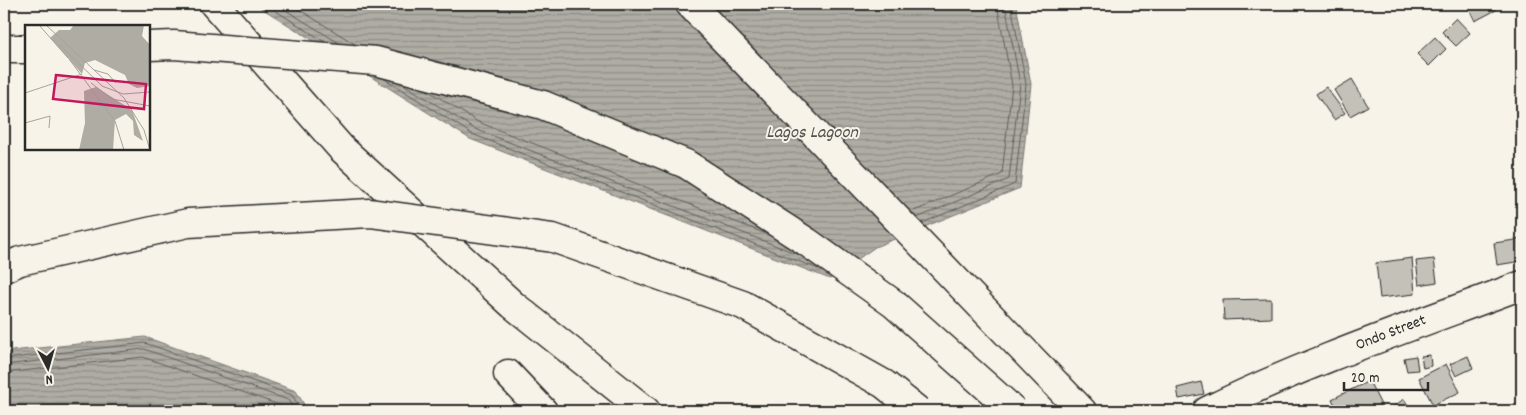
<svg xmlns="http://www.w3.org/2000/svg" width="1526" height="415" viewBox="0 0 1526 415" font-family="Dekko,sans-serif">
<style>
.water{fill:url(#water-rules);stroke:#7a7874}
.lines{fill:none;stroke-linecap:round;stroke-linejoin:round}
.shore{stroke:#605f5b;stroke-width:1}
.building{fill:#c4c1b9;stroke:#2b2b2b}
.minor-casing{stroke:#2b2b2b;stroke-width:31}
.highway-casing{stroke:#2b2b2b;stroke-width:31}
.minor{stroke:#f7f3e8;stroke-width:28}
.highway{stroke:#f7f3e8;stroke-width:28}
.highway-bridge-casing{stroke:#2b2b2b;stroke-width:31;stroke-linecap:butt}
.highway-bridge{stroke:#f7f3e8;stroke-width:28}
.labels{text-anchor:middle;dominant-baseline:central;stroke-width:4;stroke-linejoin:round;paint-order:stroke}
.street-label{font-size:16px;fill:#2b2b2b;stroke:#f7f3e8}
.water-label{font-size:18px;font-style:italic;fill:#53524f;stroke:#f7f3e8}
.inset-road{fill:none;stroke:#a5a39c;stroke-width:1}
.view{fill:#c2185b;fill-opacity:0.15;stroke:#c2185b;stroke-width:2.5}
.inset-edge{fill:none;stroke:#2b2b2b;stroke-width:2.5}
</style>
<defs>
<pattern id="water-rules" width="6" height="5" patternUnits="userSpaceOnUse" patternTransform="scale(1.25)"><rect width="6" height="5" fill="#afaca4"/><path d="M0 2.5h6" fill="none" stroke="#8f8c86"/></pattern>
</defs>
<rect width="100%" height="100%" fill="#f7f3e8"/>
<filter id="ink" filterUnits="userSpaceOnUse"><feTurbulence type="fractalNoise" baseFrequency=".02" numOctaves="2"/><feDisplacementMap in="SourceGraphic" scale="10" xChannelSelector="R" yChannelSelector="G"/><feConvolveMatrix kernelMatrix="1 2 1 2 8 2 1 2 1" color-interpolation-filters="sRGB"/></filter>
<g filter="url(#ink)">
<!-- water -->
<path class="water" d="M255,4H1016L1031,84L1020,188L875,247L830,279L470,139Z
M145,337L296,391L308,411H4V355L11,351Z"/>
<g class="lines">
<!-- shore -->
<path class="shore" d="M265,4L325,42
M276,4L339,43
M290,4L355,44
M383,78L472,134L821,270
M403,84L475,129L800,255
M427,90L478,122L769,235
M912,212L1002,174L1012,85L997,4
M917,218L1009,179L1020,84L1005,4
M922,223L1015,184L1026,84L1011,4
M4,359L145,343L292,395L302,411
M4,365L144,349L288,400L295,411
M4,373L143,357L282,406L286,411"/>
</g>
<!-- building -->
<path class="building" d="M1467,4H1493L1496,10L1475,21Z
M1456,18L1470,33L1456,46L1442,32Z
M1435,37L1446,49L1429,66L1417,54Z
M1352,79L1368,106L1350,116L1334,90Z
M1326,87L1345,113L1334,120L1316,94Z
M1522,239V261L1497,265L1494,243Z
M1412,258L1415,294L1380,298L1376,263Z
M1434,259L1437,282L1419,285L1416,261Z
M1271,299V318L1224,320L1223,300Z
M1430,355L1431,366L1423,368L1421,356Z
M1416,356L1418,370L1407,371L1404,358Z
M1468,356L1473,368L1456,376L1450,364Z
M1446,364L1460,392L1433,405L1419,378Z
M1369,381L1384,411H1338L1332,399Z
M1201,382L1204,394L1179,399L1177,388Z
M1404,399L1412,411H1387Z"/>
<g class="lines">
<!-- minor casing -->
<g class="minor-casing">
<path id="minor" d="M508,374L543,411
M1207,411C1309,361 1416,325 1522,285"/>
</g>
<!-- highway casing -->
<g class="highway-casing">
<path id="highway" d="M214,4L341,148L513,305L646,411
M690,4L1082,411
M4,49H26"/>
</g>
<!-- minor -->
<use href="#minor" class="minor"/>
<!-- highway -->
<use href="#highway" class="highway"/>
<!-- highway-bridge casing -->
<g class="highway-bridge-casing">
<path id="highway-bridge" d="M149,46L174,45L376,61L543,105L686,164L807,242L894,304L1014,411
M4,268L20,261L188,223L370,213L553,238L743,305L884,384L918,411"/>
</g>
<!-- highway-bridge -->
<use href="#highway-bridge" class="highway-bridge"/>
</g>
</g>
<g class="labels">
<!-- street labels -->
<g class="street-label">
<text transform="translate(1391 333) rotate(-21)">Ondo Street</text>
</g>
<!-- water labels -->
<g class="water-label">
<text x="812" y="133">Lagos Lagoon</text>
</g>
</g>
<!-- overview -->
<g transform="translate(25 25)">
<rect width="125" height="125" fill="#f7f3e8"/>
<path d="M49,0H119L117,11L125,20V61L112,63L104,59L100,50L70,35L60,38L57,49L25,13L34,5H45ZM71,62L107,85L118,116L109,110L108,96L101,89L90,95L88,125H54L60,98L59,66Z" fill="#afaca4"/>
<path class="inset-road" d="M14,0L43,33M21,0L99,73L119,105L125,125M35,20L77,61L98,69L125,67M44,34L90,96L99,125M69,45L83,49L91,58M66,58L87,74L125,81M0,68L57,49M0,98L25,91L24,103"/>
<path class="view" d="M31,50L121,59L119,84L28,74Z"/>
<rect width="125" height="125" class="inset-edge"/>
</g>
<!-- margin -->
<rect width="1526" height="415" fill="none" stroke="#f7f3e8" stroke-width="20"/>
<rect x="10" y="10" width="1506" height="395" fill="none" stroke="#2b2b2b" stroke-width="2" filter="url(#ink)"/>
<!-- north arrow -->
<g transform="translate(48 368) rotate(174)" stroke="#f7f3e8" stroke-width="4" paint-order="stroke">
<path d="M0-4L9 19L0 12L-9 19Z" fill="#2b2b2b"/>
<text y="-8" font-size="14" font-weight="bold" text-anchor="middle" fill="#2b2b2b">N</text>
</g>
<!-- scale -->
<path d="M1344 382v8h84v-8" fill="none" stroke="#2b2b2b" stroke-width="2.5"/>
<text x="1351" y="382" font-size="15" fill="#2b2b2b" stroke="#f7f3e8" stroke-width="4" paint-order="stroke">20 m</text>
</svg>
